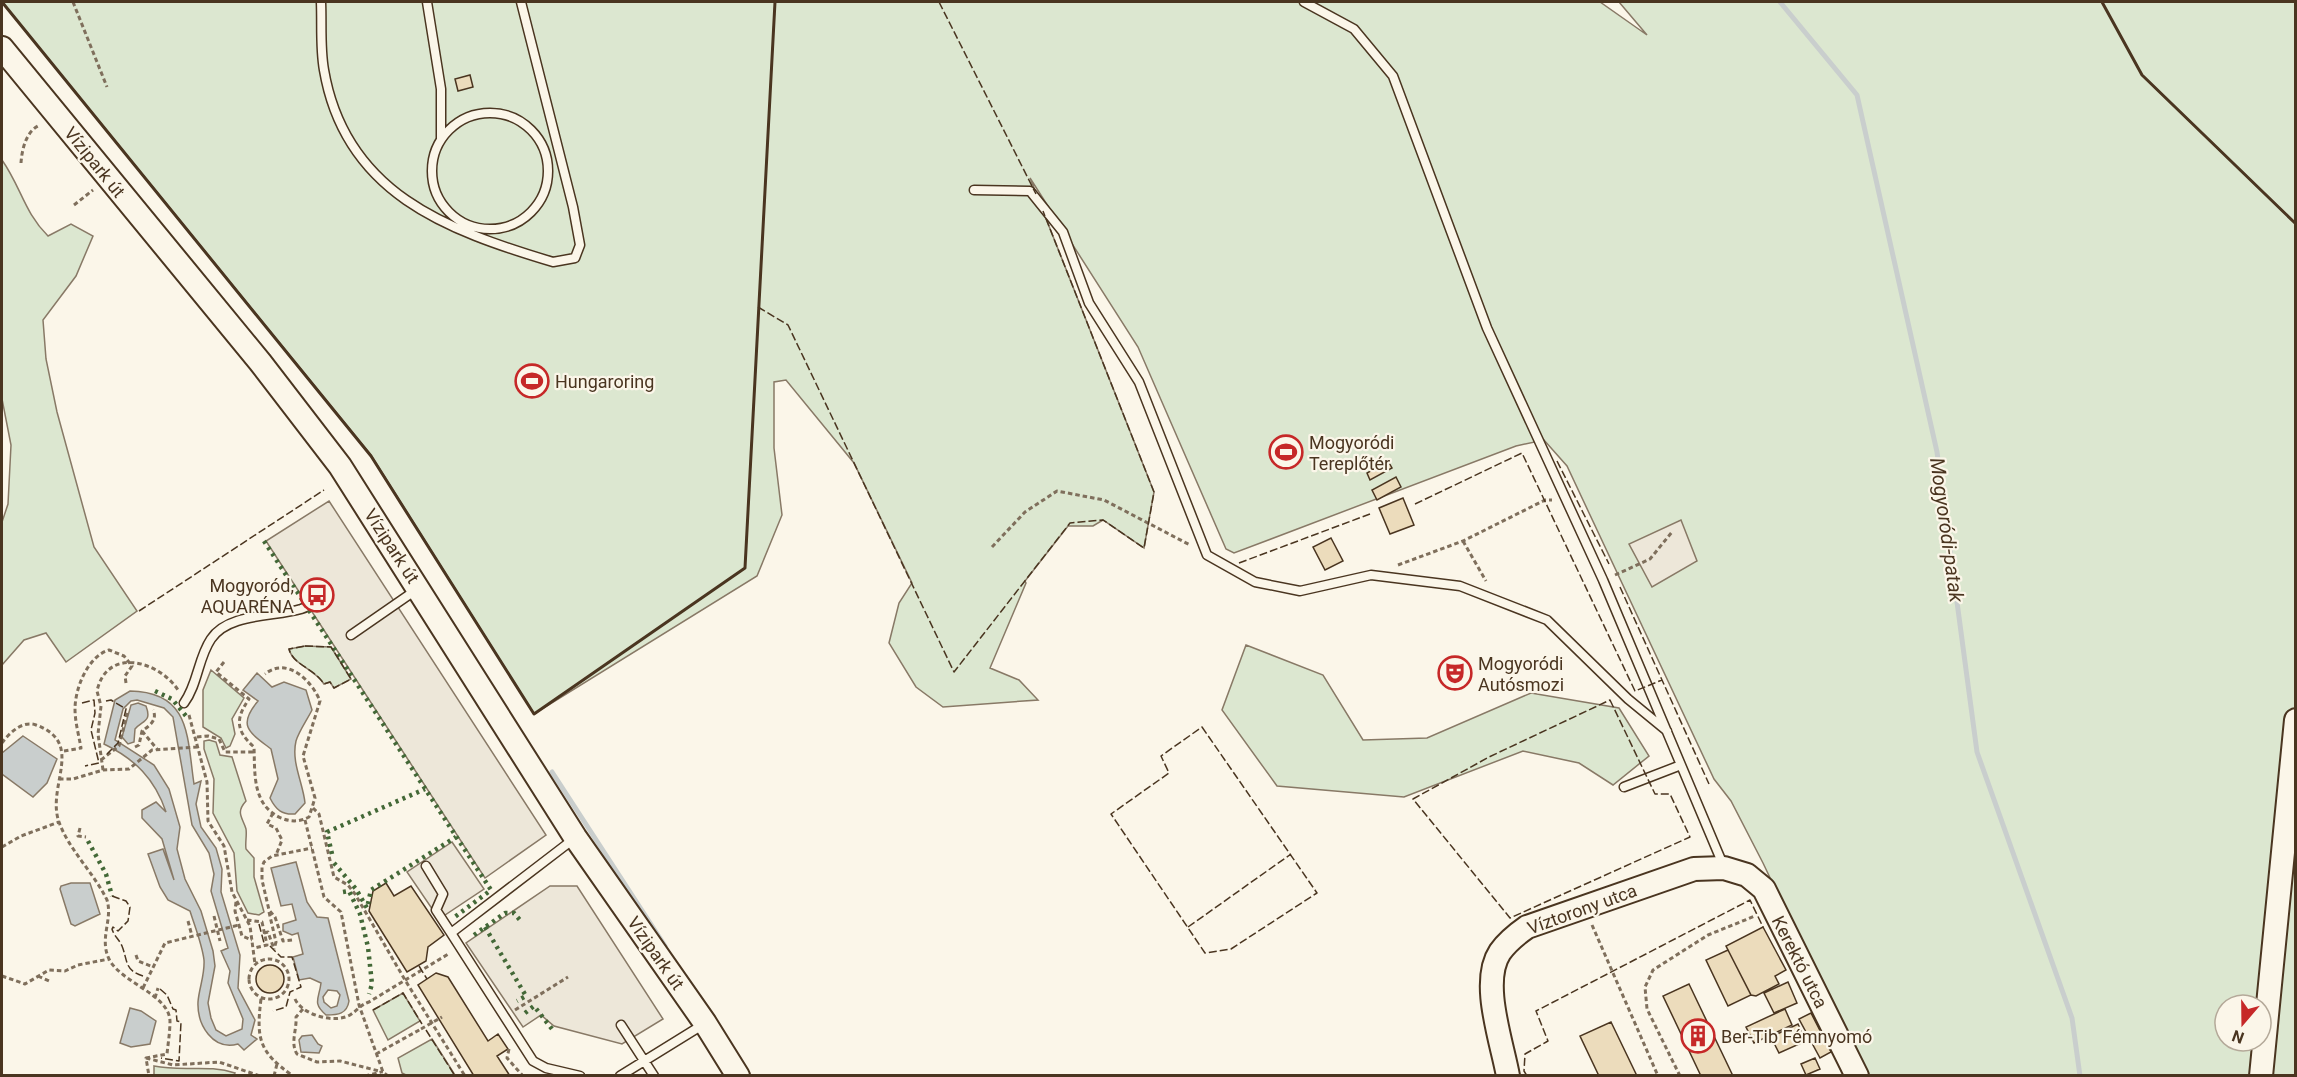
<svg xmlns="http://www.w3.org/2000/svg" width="2297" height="1077" viewBox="0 0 2297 1077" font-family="Roboto,sans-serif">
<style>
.green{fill:#dce7d0;stroke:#887966;stroke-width:1.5;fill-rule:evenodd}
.parking{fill:#ede7d9;stroke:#887966;stroke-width:1.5}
.water{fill:#c9cecd;stroke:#887966;stroke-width:1.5;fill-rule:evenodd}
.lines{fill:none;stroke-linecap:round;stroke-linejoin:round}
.stream{stroke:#c9cecd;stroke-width:5}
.building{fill:#ecdcbc;stroke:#4a3520;stroke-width:1.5}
.lane-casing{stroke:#4a3520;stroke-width:11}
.secondary-casing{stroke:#4a3520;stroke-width:26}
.path{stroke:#7f6f5c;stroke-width:3;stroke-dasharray:4.5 3;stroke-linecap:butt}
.lane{stroke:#fbf6e9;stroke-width:8}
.secondary{stroke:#fbf6e9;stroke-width:22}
.path-bridge{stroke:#7f6f5c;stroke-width:3;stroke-dasharray:4.5 3;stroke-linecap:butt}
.hedge{stroke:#436837;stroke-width:4.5;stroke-dasharray:3 4.5;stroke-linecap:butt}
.fence{stroke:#4a3520;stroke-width:1.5;stroke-dasharray:8 3;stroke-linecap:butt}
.wall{stroke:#4a3520;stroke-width:3}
.labels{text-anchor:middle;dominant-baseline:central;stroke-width:4.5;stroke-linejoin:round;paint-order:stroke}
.street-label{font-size:18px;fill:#4a3520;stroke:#fbf6e9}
.poi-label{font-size:18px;fill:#4a3520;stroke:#fbf6e9;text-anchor:start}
.water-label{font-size:20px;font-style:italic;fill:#4a3520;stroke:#fbf6e9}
</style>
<rect width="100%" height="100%" fill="#fbf6e9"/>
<!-- green -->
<path class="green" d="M2,2H1600L1647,35L1619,2H2295V1075H1864L1763,863L1731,801L1714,779L1567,466L1544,440L1516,446L1234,553L1226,549L1138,347L1030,178L1154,492L1144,548L1103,520L1093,526H1068L1025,581L1026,583L990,668L1019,680L1038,700L943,707L916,687L889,643L899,603L912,583L854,463L786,380L774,382V448L782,515L757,576L534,714L371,455ZM2225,1005H2261V1041H2225Z
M2,160C21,187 24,212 48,236L71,224L93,236L76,276L43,320L46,359L57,412L94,547L137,611L66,662L46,633L24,640L2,665V522L8,504L11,445L2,399Z
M1246,645L1323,675L1363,740L1427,738L1531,693L1619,708L1649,756L1613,785L1579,763L1523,751L1404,797L1277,786L1222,710Z
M305,646L331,647L351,679L334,688L330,682L324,684C314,668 293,665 289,649Z
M211,670L244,698L232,719L235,734L230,746L226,748L221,738L203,727V690Z
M209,740L216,742L220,755L232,757L246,801C235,813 243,818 246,829C247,835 245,843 246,849L254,858V877L264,912L259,915L248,913L237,891L234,853L213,813L214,779L204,749V741Z
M403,993L420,1021L388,1040L373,1010Z
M432,1039L455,1075L408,1076L402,1073L398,1058Z
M154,1066C183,1072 208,1064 235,1073L234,1075H154Z"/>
<!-- parking -->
<path class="parking" d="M329,501L546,835L485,878L266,541Z
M1681,520L1697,561L1652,587L1629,544Z
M452,842L484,889L439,919L407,872Z
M550,886H577L663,1019L622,1044L554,1026L541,1015L523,1027L466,943Z"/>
<!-- water -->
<path class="water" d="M257,673L272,687L284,682L306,690L312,710C307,720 299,731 296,741C291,762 303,783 305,803L295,814C282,815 276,810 270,798L278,779L271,749C249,732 237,726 258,701L243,690Z
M130,691C191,692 187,737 194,784L201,781L196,804L201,827L216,848L222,869L221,892L240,955L238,988L255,1020L251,1035L257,1039L244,1050L238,1044C213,1051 197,1025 198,1002C199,988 205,975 204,960C202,944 195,927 190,911L168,900L160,887L148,854L163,849L174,880L162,839L142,818V810L156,802L166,812C155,779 135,759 104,744L115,700ZM137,700L164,708L173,717L192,825L209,853L214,874L211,891L228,948L221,951L230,971L228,983L243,1019L242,1029L226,1036L216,1030L211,1018L208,1003L215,966L213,951L201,911L185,879L177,849L180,827L169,789L154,765L115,740L123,709L131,701Z
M138,703L146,706C152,722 143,720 135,729L134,742L128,744L122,737L131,705Z
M23,736L57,759L47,783L33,797L2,774V753Z
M296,862L307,902L317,917L328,918L349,1001C347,1014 338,1015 326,1015C312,1003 319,999 321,983L310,978L299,980L293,957L303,954L298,933L292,935L283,931V924L296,920L292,904L281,906L271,868ZM328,990L337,991L340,995L337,1006L331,1008L324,1002L323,997Z
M71,883H90L100,914L75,926L71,924L60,889L61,886Z
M130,1008L141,1011L156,1021L150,1044L131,1047L120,1043Z
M312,1035L318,1044L322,1046L319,1053L301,1052L299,1040L302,1036Z"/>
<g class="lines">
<!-- stream -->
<path class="stream" d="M1780,2L1857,95L1937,452L1977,752L2072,1018L2080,1076
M552,772L665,946"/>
</g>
<!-- building -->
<path class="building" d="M470,75L473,87L458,91L455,79Z
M1388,461L1392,468L1370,480L1367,473Z
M1396,477L1401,487L1377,500L1372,490Z
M1403,498L1414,525L1390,534L1379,508Z
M1331,538L1343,561L1325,570L1313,547Z
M386,883L394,896L411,886L444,935L428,947L426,961L407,972L369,911L373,891Z
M1763,927L1786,970L1775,976L1779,984L1756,996L1751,995L1726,946Z
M1728,950L1751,995L1728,1006L1706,960Z
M256 979a14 14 0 1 1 28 0a14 14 0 1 1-28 0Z
M436,973L448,977L488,1041L498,1034L508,1049L497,1056L510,1076H474L418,985Z
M1788,982L1797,1003L1774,1013L1764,993Z
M1689,984L1733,1076H1701L1663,996Z
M1785,1009L1792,1025L1754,1043L1746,1027Z
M1811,1013L1831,1052L1820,1058L1799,1019Z
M1611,1022L1637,1076H1599L1580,1036Z
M1798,1024L1806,1041L1779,1053L1771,1037Z
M1815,1058L1820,1069L1806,1075L1801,1064Z"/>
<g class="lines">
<!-- lane casing -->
<g class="lane-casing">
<path id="lane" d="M321,2C322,24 320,48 324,70C345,193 446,230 553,262L575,258L580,245L573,207L521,2
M427,2L441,89V139
M1304,2L1354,29L1393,76L1487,328L1603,580L1724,867
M432 171a58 58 0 1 1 116 0a58 58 0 1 1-116 0Z
M974,190L1030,191L1063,232L1089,303L1139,382L1207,555L1255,582L1300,591L1371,575L1460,586L1547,620L1628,699L1667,731
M351,635L416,590
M184,703C198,684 198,658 211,639C228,613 274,617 301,609C310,606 318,601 326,597
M1624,787L1681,765
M575,838L451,933L533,1061L546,1068L580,1076
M426,866L443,894L436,910L451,933
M621,1025L654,1076
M620,1076L704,1024"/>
</g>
<!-- secondary casing -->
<g class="secondary-casing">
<path id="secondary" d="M2,48L260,362L340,466L575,837L705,1023L738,1076
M1508,1076C1502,1042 1480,982 1500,952C1507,942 1517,934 1527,927L1694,869L1724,868L1747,875L1764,889L1857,1076
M2261,1076L2296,720"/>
</g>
<!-- path -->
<path class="path" d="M73,2L107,87
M21,163C22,149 26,131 40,125
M74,205L93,190
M1463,541L1486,581
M992,547L1025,512L1057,491L1104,500L1190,545
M1398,565L1463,541L1545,500H1552
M1615,575L1650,559L1672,532
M224,662L216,672L249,699C235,719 236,731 254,747C255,774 252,805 281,818C291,822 299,822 309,817L315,798L303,756L320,701C312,681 287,656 265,674
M189,715L207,782L208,821L224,846L232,892L250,926L255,964
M142,731L157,749
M197,737L208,736L219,739L225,752H255
M2,743C9,733 23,720 36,725C86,743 46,786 59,822C69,850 94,873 107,900C113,920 99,938 109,959C121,983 169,994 170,1021C170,1032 168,1044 167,1054L146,1058L149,1076
M135,747L139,745L142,731C149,726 158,720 153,710
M64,751L81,748C79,736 75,722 75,709C75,688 88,656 109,650L124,656L132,666L125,676L126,683
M101,760L119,746L128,710
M103,770L98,734L101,706L97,691C107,646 159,661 178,690
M59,779H73L103,770L129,769L152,750L198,747
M313,808L319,814L334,877L348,885L355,894L405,980L465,1076
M273,813L267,824L276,828L282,840L276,855
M305,820L324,897L341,912L359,1005L383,1072L388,1076
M80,828L78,836L86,837
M2,847L21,836L59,822
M236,902L235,911L242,936L252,940
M269,912L276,942L274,949
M214,916L220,941
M247,920L262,922L267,945L254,948
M188,921L192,936
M1592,925L1658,1076
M264,933L268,932L274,949
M292,940L283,941L275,917L269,910L262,880V867L264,862L272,856L312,848
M136,955L138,961L153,967
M249 979a20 20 0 1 1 40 0a20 20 0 1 1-40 0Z
M2,976L25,984L49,970L65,971L78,965L109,959
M38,976L49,981
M143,988L165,943L239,925
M155,998L158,988
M261,999C256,1039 259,1052 293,1076
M295,999C302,1015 335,1024 350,1015C358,1010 360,1005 369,1002L450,953
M303,1009L296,1017C297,1030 290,1043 297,1054L317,1062L340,1061L383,1072
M515,1010L568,977
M509,1049L507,1058L523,1076
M376,1054L421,1029
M146,1058L173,1065L219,1062L260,1076
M274,1076L277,1064
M342,1076H346
M365,1076L381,1072
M1680,1076L1647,1009L1645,987L1653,970L1708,935L1755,916"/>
<!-- lane -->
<use href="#lane" class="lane"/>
<!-- secondary -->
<use href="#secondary" class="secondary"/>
<!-- path-bridge -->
<path class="path-bridge" d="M421,1029L442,1017"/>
<!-- hedge -->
<path class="hedge" d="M264,541L491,890L452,919
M155,691L172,699L186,716
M88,841L106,874L112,896
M332,854L327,832L425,789
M334,863L356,889L367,908L371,890L456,837
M343,892L349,891L360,914L368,947L372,984L369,994
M485,927L526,996L517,1001
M474,935L505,913H514L520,920
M525,1013L534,1006L552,1029"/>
<!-- fence -->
<path class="fence" d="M2,2L371,456L534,714L745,568L775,2
M939,2L1036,194
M2102,2L2142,75L2296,224
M758,307L788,325L954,672L1070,523L1103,520L1144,548L1154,492L1043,211
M1557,461L1609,564
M1415,504L1522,453L1635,691L1662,680
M1239,563L1370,514
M1620,587L1709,784
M139,611L324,490
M305,646L331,647L351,679L334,688L330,682L324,684C314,668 293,665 289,649Z
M1610,700L1655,794H1670L1690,837L1510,918L1413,799L1489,757Z
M106,701L111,700L126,709L118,743L107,754
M82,703L94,700L95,713L91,730L99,763L85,766
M1202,727L1317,893L1231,949L1205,953L1111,814L1169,773L1161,756Z
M112,896L126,901L130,907L128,921L118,931L113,927L112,929C114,936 119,939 122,946C128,961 124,970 143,976
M259,924L264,943
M1188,927L1291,854
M270,946L281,957H292L301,987L290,992L286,1007L273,1011
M419,966L427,979
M160,989L167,995L173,1009L176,1010L177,1021L181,1022L179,1061L161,1058
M373,1010L403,993L422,1024
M426,1030L455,1076
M1527,1076L1524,1071L1525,1054L1548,1041L1536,1011L1750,900L1763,927"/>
<!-- wall -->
<path class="wall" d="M2,2L371,456L534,714L745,568L775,2
M2102,2L2142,75L2296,224"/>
</g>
<!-- icons -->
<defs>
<g id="stadium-ring" transform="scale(1.725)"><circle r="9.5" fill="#fbf6e9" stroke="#c62828" stroke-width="1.5"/><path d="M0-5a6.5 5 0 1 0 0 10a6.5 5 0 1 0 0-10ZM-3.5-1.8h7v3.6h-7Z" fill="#c62828"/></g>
<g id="bus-ring" transform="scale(1.725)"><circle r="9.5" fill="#fbf6e9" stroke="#c62828" stroke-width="1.5"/><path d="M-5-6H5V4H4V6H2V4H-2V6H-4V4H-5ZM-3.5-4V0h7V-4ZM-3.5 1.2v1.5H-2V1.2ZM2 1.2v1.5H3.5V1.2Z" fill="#c62828"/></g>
<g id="theatre-ring" transform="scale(1.725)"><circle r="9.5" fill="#fbf6e9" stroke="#c62828" stroke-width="1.5"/><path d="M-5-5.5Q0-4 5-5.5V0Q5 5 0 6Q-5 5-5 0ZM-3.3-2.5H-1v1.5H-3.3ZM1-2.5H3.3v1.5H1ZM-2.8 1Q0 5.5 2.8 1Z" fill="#c62828"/></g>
<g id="building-ring" transform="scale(1.725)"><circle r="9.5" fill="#fbf6e9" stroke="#c62828" stroke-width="1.5"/><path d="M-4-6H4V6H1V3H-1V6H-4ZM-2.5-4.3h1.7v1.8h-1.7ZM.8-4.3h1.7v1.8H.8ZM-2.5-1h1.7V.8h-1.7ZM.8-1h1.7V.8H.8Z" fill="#c62828"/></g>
</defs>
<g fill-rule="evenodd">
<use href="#stadium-ring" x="532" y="381"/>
<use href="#stadium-ring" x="1286" y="452"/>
<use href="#bus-ring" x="317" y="595"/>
<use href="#theatre-ring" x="1455" y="673"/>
<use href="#building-ring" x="1698" y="1036"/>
</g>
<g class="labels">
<!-- street labels -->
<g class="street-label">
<text transform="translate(95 162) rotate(51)">Vízipark út</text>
<text transform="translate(392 546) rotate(57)">Vízipark út</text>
<text transform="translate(1582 909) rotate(-20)">Víztorony utca</text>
<text transform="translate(656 953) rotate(55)">Vízipark út</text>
<text transform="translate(1800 962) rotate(63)">Kerektó utca</text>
</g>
<!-- poi labels -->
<g class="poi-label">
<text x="555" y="381">Hungaroring</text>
<text x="1309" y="442">Mogyoródi<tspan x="1309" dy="21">Tereplőtér</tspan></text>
<text x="294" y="585" text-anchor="end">Mogyoród,<tspan x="294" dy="21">AQUARÉNA</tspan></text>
<text x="1478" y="663">Mogyoródi<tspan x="1478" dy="21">Autósmozi</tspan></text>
<text x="1721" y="1036">Ber-Tib Fémnyomó</text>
</g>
<!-- water labels -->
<g class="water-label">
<text transform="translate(1947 530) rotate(82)">Mogyoródi-patak</text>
</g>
</g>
<!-- border -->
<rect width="2297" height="1077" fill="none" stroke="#4a3520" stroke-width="6"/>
<!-- north arrow -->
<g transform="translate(2243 1023) rotate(200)"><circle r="28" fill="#fbf6e9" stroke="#b4a999" stroke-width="1.5"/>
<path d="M0-4.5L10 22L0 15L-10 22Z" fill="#c62828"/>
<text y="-9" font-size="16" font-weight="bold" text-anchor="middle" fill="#4a3520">N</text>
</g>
</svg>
